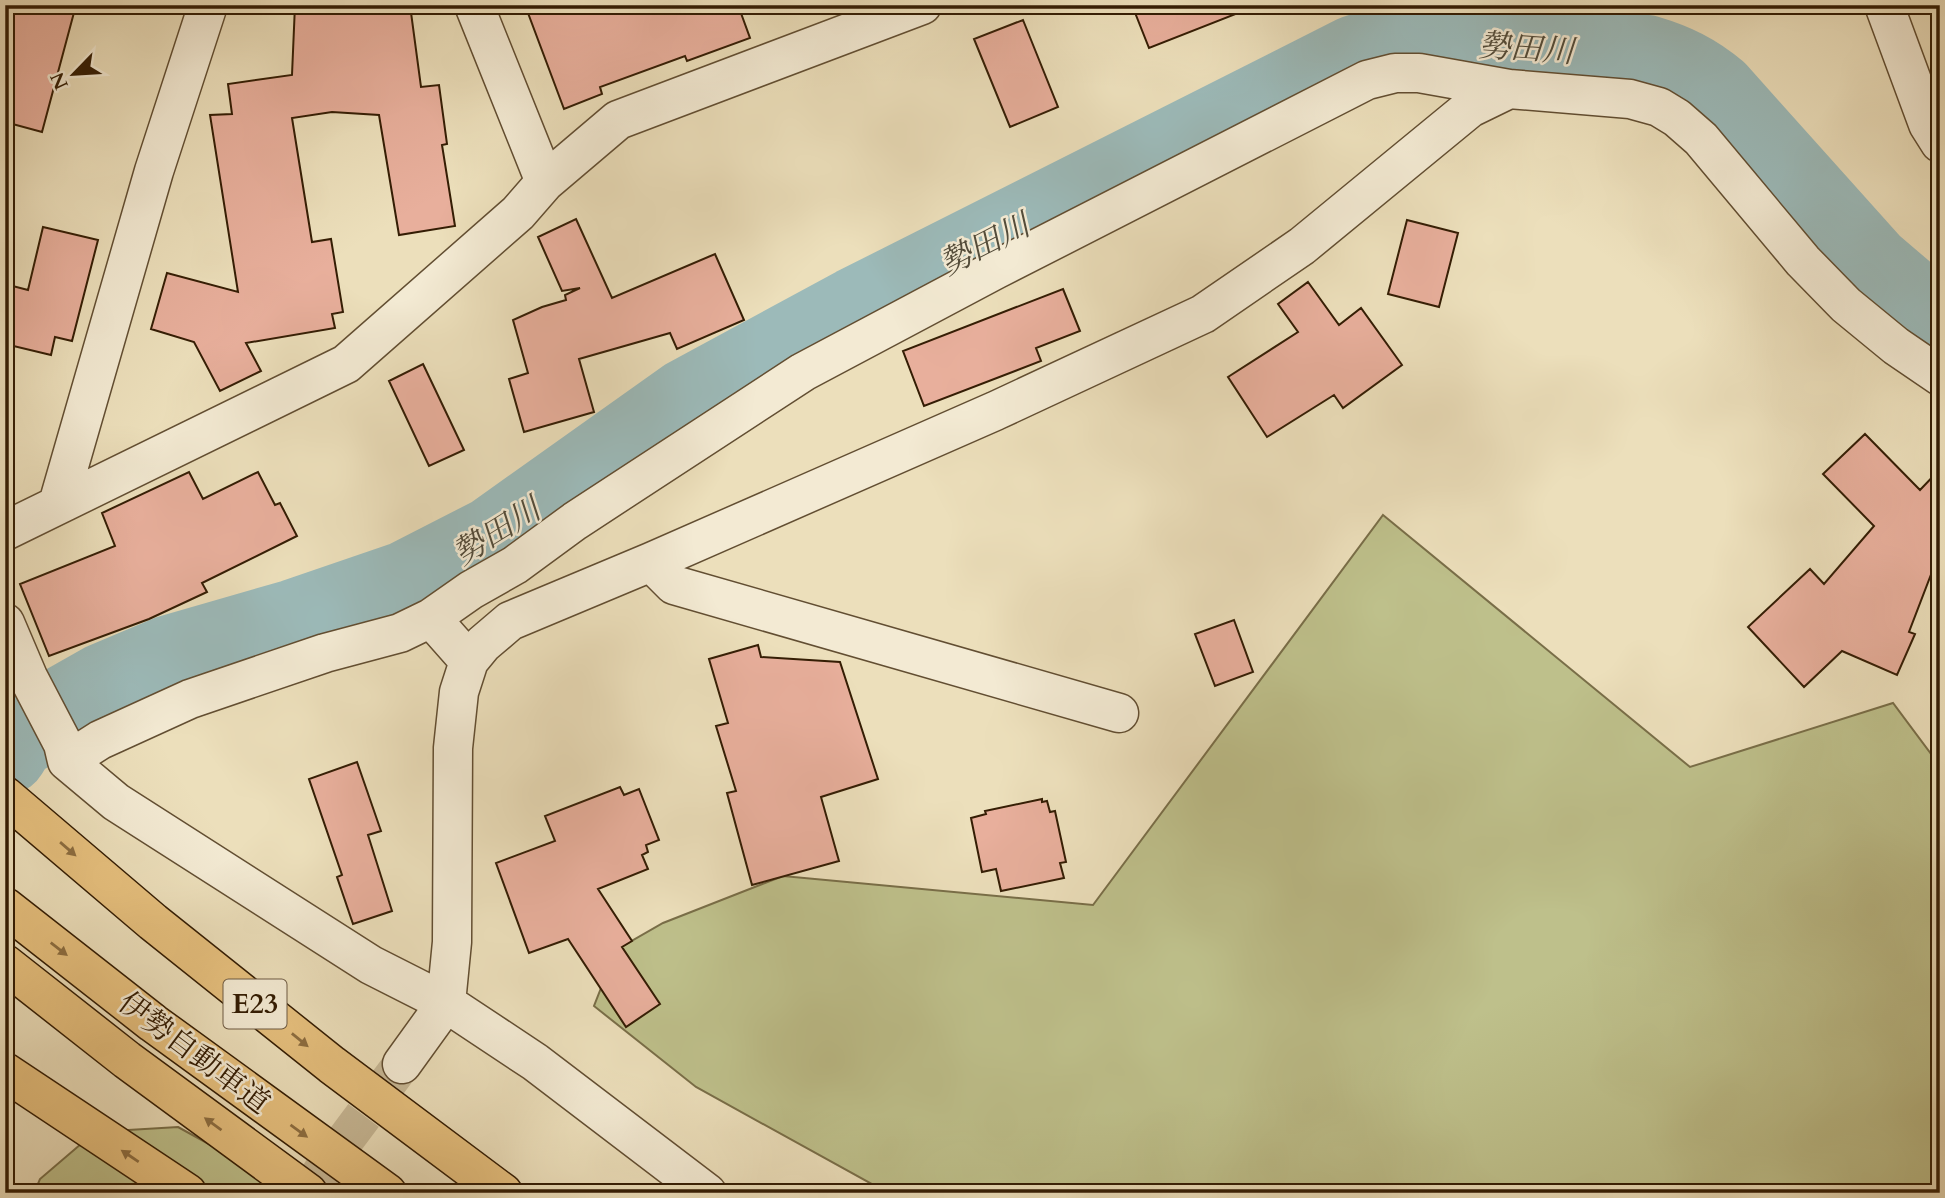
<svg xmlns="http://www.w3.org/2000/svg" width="1945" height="1198" viewBox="0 0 1945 1198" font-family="Cardo,'Noto Serif JP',serif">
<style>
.green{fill:#bec08b;stroke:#796e48;stroke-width:2}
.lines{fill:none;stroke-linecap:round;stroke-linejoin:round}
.river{stroke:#9cbab9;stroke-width:86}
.building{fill:#e8af9c;stroke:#341d04;stroke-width:2}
.minor-tunnel{stroke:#c7b896;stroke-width:38;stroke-dasharray:38 19;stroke-linecap:butt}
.minor-casing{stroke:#624e32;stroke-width:41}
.highway-casing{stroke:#341d04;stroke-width:41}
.minor{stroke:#f3ead3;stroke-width:38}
.highway{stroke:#e6c07e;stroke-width:38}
.oneway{fill:#8d6e41}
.labels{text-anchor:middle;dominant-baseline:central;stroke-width:5;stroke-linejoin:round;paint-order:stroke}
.shield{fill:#f3ead3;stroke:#6d5a42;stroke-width:2}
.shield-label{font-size:28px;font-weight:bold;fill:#341d04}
.street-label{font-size:30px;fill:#341d04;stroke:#f3ead3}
.water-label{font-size:32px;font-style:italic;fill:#534c3a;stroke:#f3ead3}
</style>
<rect width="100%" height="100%" fill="#ecdfbb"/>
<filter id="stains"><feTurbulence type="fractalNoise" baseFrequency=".00286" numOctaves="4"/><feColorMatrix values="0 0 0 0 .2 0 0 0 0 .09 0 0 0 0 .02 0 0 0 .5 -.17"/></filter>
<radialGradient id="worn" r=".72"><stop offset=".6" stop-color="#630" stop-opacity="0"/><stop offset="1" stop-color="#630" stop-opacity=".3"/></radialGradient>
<!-- green -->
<path class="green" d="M1383,515L1690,767L1893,703L1940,766V1193H888L696,1087L594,1006L616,950L663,923L783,876L1093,905Z
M178,1127L265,1175L290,1193H34L40,1179L95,1132Z"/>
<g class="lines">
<!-- river -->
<path class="river" d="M5,752L14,737L106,685L170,658L295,622L406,584L494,539L688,401L856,310L1356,58L1390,47L1429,42L1646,58C1673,66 1694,76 1715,94L1869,266L1940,327"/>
</g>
<!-- building -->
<path class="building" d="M5,5H76L42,132L5,122Z
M295,5H410L421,87L439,85L447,144L442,145L455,226L399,235L379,115L332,112L292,118L312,242L331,239L343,312L332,314L335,328L246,343L261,371L220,391L194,342L151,329L167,273L238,292L210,115L232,114L228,84L292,75Z
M525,5H738L750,38L687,61L685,56L600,87L602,94L564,109Z
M1132,5H1250L1251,8L1149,48Z
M1023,20L1058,107L1010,127L974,39Z
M576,219L612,298L715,254L744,320L677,349L670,333L579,359L594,412L524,432L509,379L528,373L513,320L542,307L566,300L565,295L580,288L562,291L538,237Z
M1407,220L1458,233L1439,307L1388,294Z
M43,227L98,240L72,341L55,337L51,355L5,344V284L28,290Z
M1308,282L1339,325L1361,308L1402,365L1343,408L1334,395L1267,437L1228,377L1298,332L1278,304Z
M1063,289L1080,331L1036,348L1041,361L924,406L903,351Z
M423,364L464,450L429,466L389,381Z
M1865,434L1920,490L1940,469V551L1909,632L1915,634L1897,675L1842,651L1804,687L1748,627L1810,569L1824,584L1874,526L1823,474Z
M189,472L203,499L258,472L275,505L280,503L297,536L202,583L207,592L149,619L49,656L20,584L115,546L102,513Z
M1234,620L1253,672L1215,686L1195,634Z
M758,645L761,657L840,662L878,779L821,797L839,861L752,885L727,793L736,791L716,726L728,723L709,659Z
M357,762L381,831L368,835L392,911L353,924L337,877L342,875L309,779Z
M620,787L624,795L639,789L659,840L646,845L648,852L642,855L648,869L598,889L632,941L622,947L660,1004L626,1027L568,939L529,953L496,863L555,841L545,816Z
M1042,799V802L1047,801L1050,812L1055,811L1066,862L1060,863L1064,878L1001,891L996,869L982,872L971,818L986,814L985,811Z"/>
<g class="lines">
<!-- minor-tunnel -->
<path class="minor-tunnel" d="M309,1193L322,1171L402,1064"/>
<!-- minor casing -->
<g class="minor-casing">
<path id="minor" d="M474,5L545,182
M1884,5L1928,124L1940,143
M58,504L154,171L208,5
M5,531L346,364L518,213L545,182L618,120L922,5
M651,562L674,585L1119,713
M5,623L28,677L63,744L67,761L116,802L371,965L446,1003L535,1062L707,1193
M469,661L483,644L510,621L651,562L995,411L1203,314L1302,246L1470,108L1509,89L1630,99L1659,107L1677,118L1701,139L1803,261L1846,305L1896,346L1940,376
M67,761L100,740L190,699L325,653L400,633L431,618L471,590L515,565L575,521L803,372L995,270L1367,80L1395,73H1419L1509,89
M402,1064L446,1003L452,942L453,748L459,692L469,661L431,618"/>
</g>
<!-- highway casing -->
<g class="highway-casing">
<path id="highway" d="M5,796L153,922L332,1065L503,1193
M5,907L153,1023L387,1193
M5,964L127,1060L308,1193
M5,1072L187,1193"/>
</g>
<!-- minor -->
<use href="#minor" class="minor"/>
<!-- highway -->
<use href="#highway" class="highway"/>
</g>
<!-- one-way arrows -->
<defs><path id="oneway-solid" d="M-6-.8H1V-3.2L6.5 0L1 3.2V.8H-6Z" transform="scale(1.75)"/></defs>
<g class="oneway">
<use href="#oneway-solid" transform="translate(68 849) rotate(41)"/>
<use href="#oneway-solid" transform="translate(59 949) rotate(38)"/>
<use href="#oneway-solid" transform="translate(300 1040) rotate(39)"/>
<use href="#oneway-solid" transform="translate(213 1124) rotate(-144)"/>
<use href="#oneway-solid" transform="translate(299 1131) rotate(36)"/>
<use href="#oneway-solid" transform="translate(130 1156) rotate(-146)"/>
</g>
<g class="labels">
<!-- shield labels -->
<rect class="shield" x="223.5" y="979.5" width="63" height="49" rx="5"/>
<g class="shield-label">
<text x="255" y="1004">E23</text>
</g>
<!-- street labels -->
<g class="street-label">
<text transform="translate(194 1053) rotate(37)">伊勢自動車道</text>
</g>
<!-- water labels -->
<g class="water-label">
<text transform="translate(1526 49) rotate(4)">勢田川</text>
<text transform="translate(985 245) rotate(-27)">勢田川</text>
<text transform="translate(497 532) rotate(-32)">勢田川</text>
</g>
</g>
<!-- margin -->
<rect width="1945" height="1198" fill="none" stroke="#ecdfbb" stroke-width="28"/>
<rect x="7" y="7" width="1931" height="1184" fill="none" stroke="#341d04" stroke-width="3.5"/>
<rect x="14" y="14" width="1917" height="1170" fill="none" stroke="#341d04" stroke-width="2"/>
<!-- north arrow -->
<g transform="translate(74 74) rotate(245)" stroke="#f3ead3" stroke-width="5" paint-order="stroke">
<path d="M0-5L12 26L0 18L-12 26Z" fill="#341d04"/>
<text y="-10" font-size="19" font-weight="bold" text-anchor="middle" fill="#341d04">N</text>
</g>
<rect width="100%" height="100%" filter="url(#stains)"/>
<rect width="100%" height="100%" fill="url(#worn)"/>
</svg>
